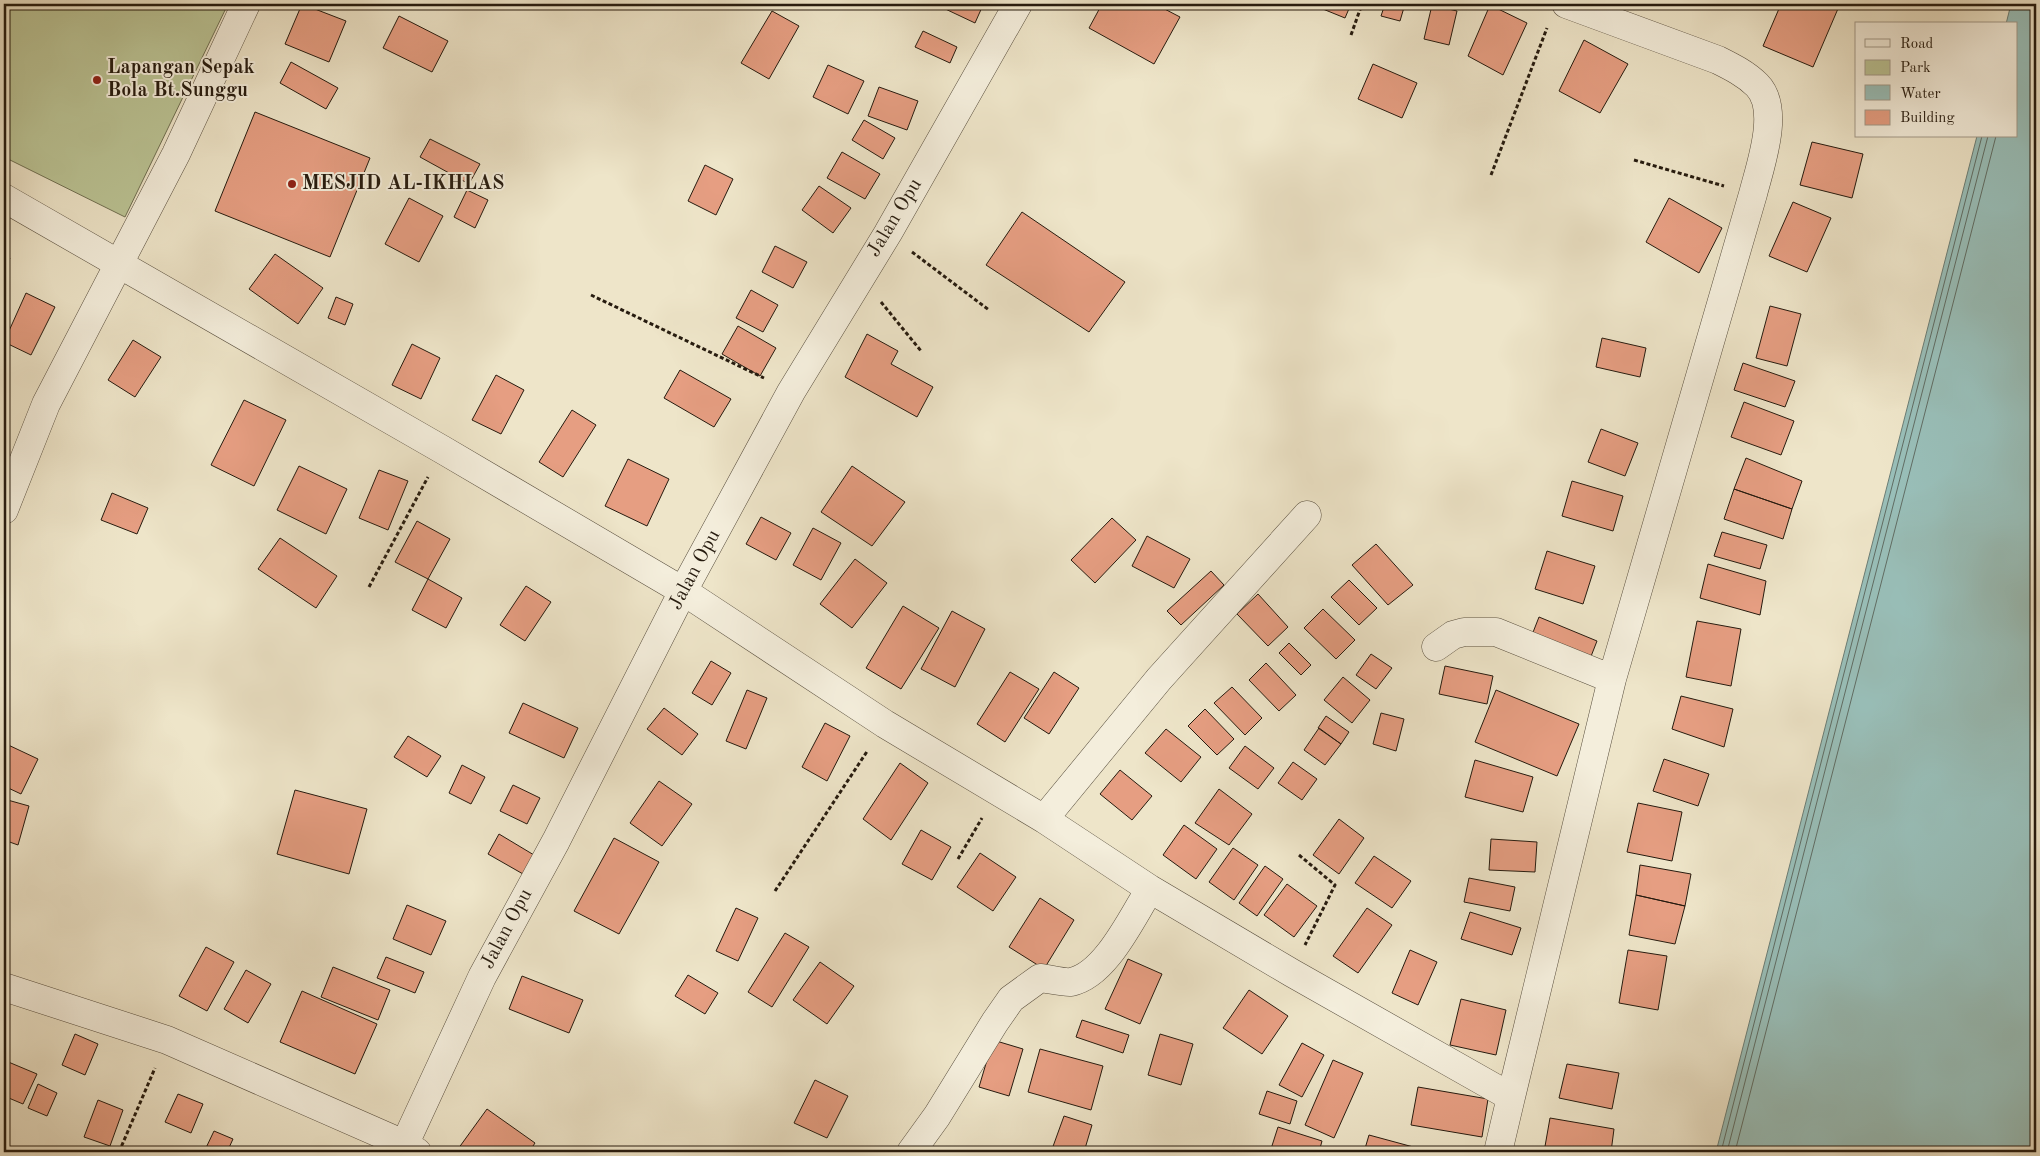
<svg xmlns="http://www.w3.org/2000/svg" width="2040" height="1156" viewBox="0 0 2040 1156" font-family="'Old Standard TT',serif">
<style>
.green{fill:#bbc495;stroke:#707052}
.water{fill:#99bfb9;stroke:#6b7d75}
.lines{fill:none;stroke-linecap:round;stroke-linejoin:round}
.shore{stroke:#606d64;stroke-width:1}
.building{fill:#e69e82;stroke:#261b0f}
.minor-casing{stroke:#584e3e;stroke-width:29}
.path{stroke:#261b0f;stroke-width:3;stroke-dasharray:4 2.5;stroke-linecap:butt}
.minor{stroke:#f4eedc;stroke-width:28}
.poi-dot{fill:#8f2418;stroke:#f4eedc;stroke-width:2}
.labels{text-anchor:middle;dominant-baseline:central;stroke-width:4;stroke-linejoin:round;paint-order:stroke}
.poi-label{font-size:20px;font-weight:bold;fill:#261b0f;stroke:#f4eedc;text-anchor:start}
.street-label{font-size:20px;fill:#261b0f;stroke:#f4eedc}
</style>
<rect width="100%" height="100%" fill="#eee5c9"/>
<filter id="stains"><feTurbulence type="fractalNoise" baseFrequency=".004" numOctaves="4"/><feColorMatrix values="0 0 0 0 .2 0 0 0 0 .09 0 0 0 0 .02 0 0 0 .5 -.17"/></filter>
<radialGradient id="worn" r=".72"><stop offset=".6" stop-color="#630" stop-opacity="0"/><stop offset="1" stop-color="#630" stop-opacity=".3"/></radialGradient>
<!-- green -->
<path class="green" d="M4,4H228L125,217L4,157Z"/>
<!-- water -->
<path class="water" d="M2011,4H2036V1152H1716L1977,136H2016V24H2006Z"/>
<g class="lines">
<!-- shore -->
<path class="shore" d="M1721,1152L1982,136
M1727,1152L1988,136
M1735,1152L1996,136"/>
</g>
<!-- building -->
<path class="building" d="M302,4L346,21L329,62L285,44Z
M940,4H981L983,5L975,23L939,6Z
M1102,4H1155L1180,17L1154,64L1089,28Z
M1314,4H1351L1345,18L1313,5Z
M1385,4H1405L1400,21L1381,16Z
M1781,4H1840L1813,67L1763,46Z
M1432,5L1457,11L1449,45L1424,39Z
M1490,5L1527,23L1503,75L1468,56Z
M772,11L799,26L769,79L741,63Z
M399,16L448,41L432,72L383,48Z
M923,31L957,47L950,63L915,47Z
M1584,40L1628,64L1600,113L1559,91Z
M291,62L338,88L326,109L280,83Z
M1373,64L1417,83L1402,118L1358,99Z
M828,65L864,81L848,114L813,97Z
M879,87L918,101L907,130L868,116Z
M255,112L370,158L330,257L215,211Z
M864,120L895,138L883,159L852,140Z
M430,139L480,164L469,184L420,157Z
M1812,142L1863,154L1852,198L1800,185Z
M842,152L880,174L865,199L827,178Z
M705,165L733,179L716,215L688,201Z
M819,186L851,208L833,233L802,210Z
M467,190L488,200L475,228L454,217Z
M409,198L443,216L419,262L385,244Z
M1669,198L1722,228L1699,273L1646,242Z
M1793,202L1831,218L1807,272L1769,256Z
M1022,212L1125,282L1089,332L986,265Z
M775,246L807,262L793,288L762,272Z
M275,254L323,288L298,324L249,289Z
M4,255L10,258L4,269Z
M751,290L778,305L763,332L736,318Z
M26,293L55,307L31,355L4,342Z
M336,297L353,304L345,325L328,318Z
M1770,306L1801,314L1787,366L1756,358Z
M738,326L776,348L760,376L722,354Z
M867,334L898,351L891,364L933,387L917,417L845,377Z
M1602,338L1646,348L1640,377L1596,367Z
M133,340L161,357L135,397L108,380Z
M412,344L440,358L421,399L392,385Z
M1743,363L1795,381L1785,407L1734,390Z
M680,370L731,399L714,427L664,398Z
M496,375L524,390L501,434L472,420Z
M244,400L286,420L254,486L211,465Z
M1744,402L1794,421L1781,455L1731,437Z
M572,410L596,425L563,477L539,462Z
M1601,429L1638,443L1625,476L1588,462Z
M1746,458L1802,481L1792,509L1734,489Z
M628,459L669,479L647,526L605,506Z
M299,466L347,489L326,534L277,510Z
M852,466L905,502L872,546L821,512Z
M379,470L408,481L388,530L359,518Z
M1572,481L1623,496L1613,531L1562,516Z
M1734,489L1792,509L1783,539L1724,519Z
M112,493L148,508L137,534L101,520Z
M761,517L791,533L776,560L746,544Z
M1112,518L1136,540L1095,583L1071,560Z
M417,521L450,539L428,579L395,562Z
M813,528L841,543L821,580L793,565Z
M1722,532L1767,545L1760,569L1714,556Z
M1147,536L1190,559L1174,588L1132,566Z
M280,538L337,576L316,608L258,569Z
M1376,544L1413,585L1388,605L1352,565Z
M1547,551L1595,566L1583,604L1535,589Z
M855,559L887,583L852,628L820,604Z
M1708,564L1766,581L1760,615L1700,598Z
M1211,571L1224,585L1181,625L1167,611Z
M428,579L462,598L446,628L412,610Z
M1349,580L1377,608L1359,625L1331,597Z
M526,586L551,602L525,641L500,625Z
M1258,594L1288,627L1268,646L1237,614Z
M903,606L939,628L901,689L866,668Z
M1323,609L1355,640L1336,659L1304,628Z
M952,611L985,629L955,687L921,669Z
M1539,617L1597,641L1588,664L1530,640Z
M1697,621L1741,629L1731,686L1686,677Z
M1289,643L1311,665L1301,675L1279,653Z
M1371,654L1392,668L1376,689L1356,675Z
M711,661L731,673L712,705L692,693Z
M1266,663L1296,695L1279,711L1249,680Z
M1445,666L1493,676L1487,704L1439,694Z
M1010,672L1039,689L1005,742L977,724Z
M1054,672L1079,688L1049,734L1024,718Z
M1343,677L1370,700L1352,723L1324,700Z
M1232,687L1262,718L1245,735L1214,703Z
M747,690L767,698L746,749L726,741Z
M1496,690L1579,724L1557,776L1475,742Z
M1681,696L1733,709L1724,747L1672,729Z
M523,703L578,728L564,758L509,733Z
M664,708L698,734L682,755L647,729Z
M1205,709L1234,739L1217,755L1188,726Z
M1381,713L1404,719L1396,751L1373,744Z
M1326,716L1349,732L1341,744L1318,728Z
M825,723L850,736L827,781L802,767Z
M1319,728L1341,744L1325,765L1304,750Z
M1166,729L1201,757L1181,782L1145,753Z
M408,736L441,756L427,777L394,757Z
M4,743L38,759L21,794L4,786Z
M1245,746L1274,768L1258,789L1229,768Z
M1664,759L1709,774L1698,806L1653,791Z
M1475,760L1533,777L1523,812L1465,797Z
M1293,762L1317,779L1302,800L1278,783Z
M900,763L928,783L891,840L863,819Z
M462,765L485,777L471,804L449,793Z
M1120,770L1152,796L1132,820L1100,794Z
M659,781L692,804L662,846L630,823Z
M513,785L540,798L527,824L500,811Z
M1219,789L1252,814L1229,845L1195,823Z
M295,790L367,809L349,874L277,854Z
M4,799L29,806L18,845L4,840Z
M1638,803L1682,812L1672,861L1627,852Z
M1339,819L1364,838L1339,874L1313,855Z
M1184,825L1217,849L1196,879L1163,855Z
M921,830L951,847L932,880L902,864Z
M499,834L534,855L523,874L488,854Z
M614,838L659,862L619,934L574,911Z
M1491,839L1537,842L1535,872L1489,870Z
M1233,848L1258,865L1234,900L1209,882Z
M980,853L1016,877L993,911L957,887Z
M1374,856L1411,881L1392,908L1355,883Z
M1640,865L1691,874L1685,906L1636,895Z
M1265,866L1283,879L1257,916L1239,903Z
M1469,878L1515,887L1510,911L1464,902Z
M1287,884L1317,906L1294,937L1264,915Z
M1636,895L1685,906L1675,944L1629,935Z
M1040,898L1074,920L1044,969L1009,947Z
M407,905L446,921L431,955L393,939Z
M736,908L758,918L738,961L716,951Z
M1367,908L1392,925L1358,973L1333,956Z
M1470,912L1521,928L1512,955L1461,939Z
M785,933L809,947L772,1007L748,992Z
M206,947L234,962L207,1011L179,996Z
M1410,950L1437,962L1418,1005L1392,993Z
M1628,950L1667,956L1658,1010L1619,1003Z
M386,957L424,972L415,993L377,978Z
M1128,959L1162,974L1140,1024L1105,1009Z
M820,962L854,986L827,1024L793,1000Z
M333,967L390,990L378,1020L321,997Z
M246,970L271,984L248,1023L224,1009Z
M688,975L718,993L705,1014L675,996Z
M522,976L583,1000L569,1033L509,1009Z
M1249,990L1288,1016L1262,1054L1223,1028Z
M302,991L377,1024L355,1074L280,1042Z
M1461,999L1506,1010L1496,1055L1450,1045Z
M1082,1020L1129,1035L1123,1053L1076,1037Z
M75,1034L98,1044L85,1075L62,1065Z
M1160,1034L1193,1044L1181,1085L1148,1075Z
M993,1040L1023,1049L1009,1096L979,1087Z
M1302,1043L1324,1055L1302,1097L1279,1085Z
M1040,1049L1103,1066L1091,1110L1028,1092Z
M1333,1060L1363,1073L1334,1138L1305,1125Z
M6,1061L37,1074L23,1104L4,1096Z
M1567,1064L1619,1073L1612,1109L1559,1098Z
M815,1080L848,1096L827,1138L794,1123Z
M38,1084L57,1093L47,1116L28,1108Z
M1418,1087L1488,1099L1482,1137L1411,1125Z
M1267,1091L1297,1101L1290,1124L1259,1114Z
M178,1094L203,1104L191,1133L165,1122Z
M98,1100L123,1110L110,1146L84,1137Z
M487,1109L535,1143L529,1152H462L458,1149Z
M1064,1116L1092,1125L1084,1152H1051Z
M1550,1118L1614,1129L1611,1152H1544Z
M1278,1127L1322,1141L1319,1152H1270Z
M214,1131L233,1139L227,1152H204Z
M1369,1135L1417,1148L1415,1152H1364Z"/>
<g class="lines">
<!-- minor casing -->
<g class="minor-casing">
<path id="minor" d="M4,198L443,450L683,591L885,724L1044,819L1150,889L1292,973L1511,1097L1498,1152
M4,510L46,404L176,154L246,4
M1436,647L1453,635L1464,632H1496L1612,679
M1044,819L1159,679L1307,515
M4,987L167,1040L404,1144L417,1152
M1511,1097L1612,679L1753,194C1760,166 1781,109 1757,85C1746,74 1732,67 1718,60L1566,4
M401,1152L482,977L556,841L683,591L791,392L888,233L1018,4
M911,1152L937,1116L995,1022L1011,999L1040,978C1049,979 1065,983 1071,982C1106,975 1132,917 1150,889"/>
</g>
<!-- path -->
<path class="path" d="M1351,35L1362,4
M1634,160L1724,186
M1491,175L1547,28
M912,252L989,310
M591,295L764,378
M881,302L921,351
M369,587L428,477
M1299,855L1335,885L1305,945
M958,859L982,818
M775,891L868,750
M119,1152L155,1068"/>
<!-- minor -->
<use href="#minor" class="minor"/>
</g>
<!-- markers -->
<g class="poi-dot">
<circle cx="97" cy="80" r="5"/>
<circle cx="292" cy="184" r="5"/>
</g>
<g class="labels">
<!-- poi labels -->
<g class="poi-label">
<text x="107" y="68">Lapangan Sepak<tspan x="107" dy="23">Bola Bt.Sunggu</tspan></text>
<text x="302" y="184">MESJID AL-IKHLAS</text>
</g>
<!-- street labels -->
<g class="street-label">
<text transform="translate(895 218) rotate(-59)">Jalan Opu</text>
<text transform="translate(695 570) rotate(-62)">Jalan Opu</text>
<text transform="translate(507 929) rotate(-62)">Jalan Opu</text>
</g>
</g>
<!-- margin -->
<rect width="2040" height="1156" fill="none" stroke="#eee5c9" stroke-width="20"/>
<rect x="5" y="5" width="2030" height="1146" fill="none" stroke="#261b0f" stroke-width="2.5"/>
<rect x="10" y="10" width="2020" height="1136" fill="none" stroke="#261b0f"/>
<!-- legend -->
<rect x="1855" y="22" width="162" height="115" fill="#f4eedc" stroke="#a29a8a"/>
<rect x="1865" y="39" width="25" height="8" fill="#f4eedc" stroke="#a29a8a"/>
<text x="1900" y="48" font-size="15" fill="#261b0f">Road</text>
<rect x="1865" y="60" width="25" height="15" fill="#bbc495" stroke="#a29a8a"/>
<text x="1900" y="72" font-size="15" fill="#261b0f">Park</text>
<rect x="1865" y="85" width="25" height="15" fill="#99bfb9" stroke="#a29a8a"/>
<text x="1900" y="98" font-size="15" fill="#261b0f">Water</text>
<rect x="1865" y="110" width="25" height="15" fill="#e69e82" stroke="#a29a8a"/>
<text x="1900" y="122" font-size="15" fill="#261b0f">Building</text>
<rect width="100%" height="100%" filter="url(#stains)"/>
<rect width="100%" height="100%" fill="url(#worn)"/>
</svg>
